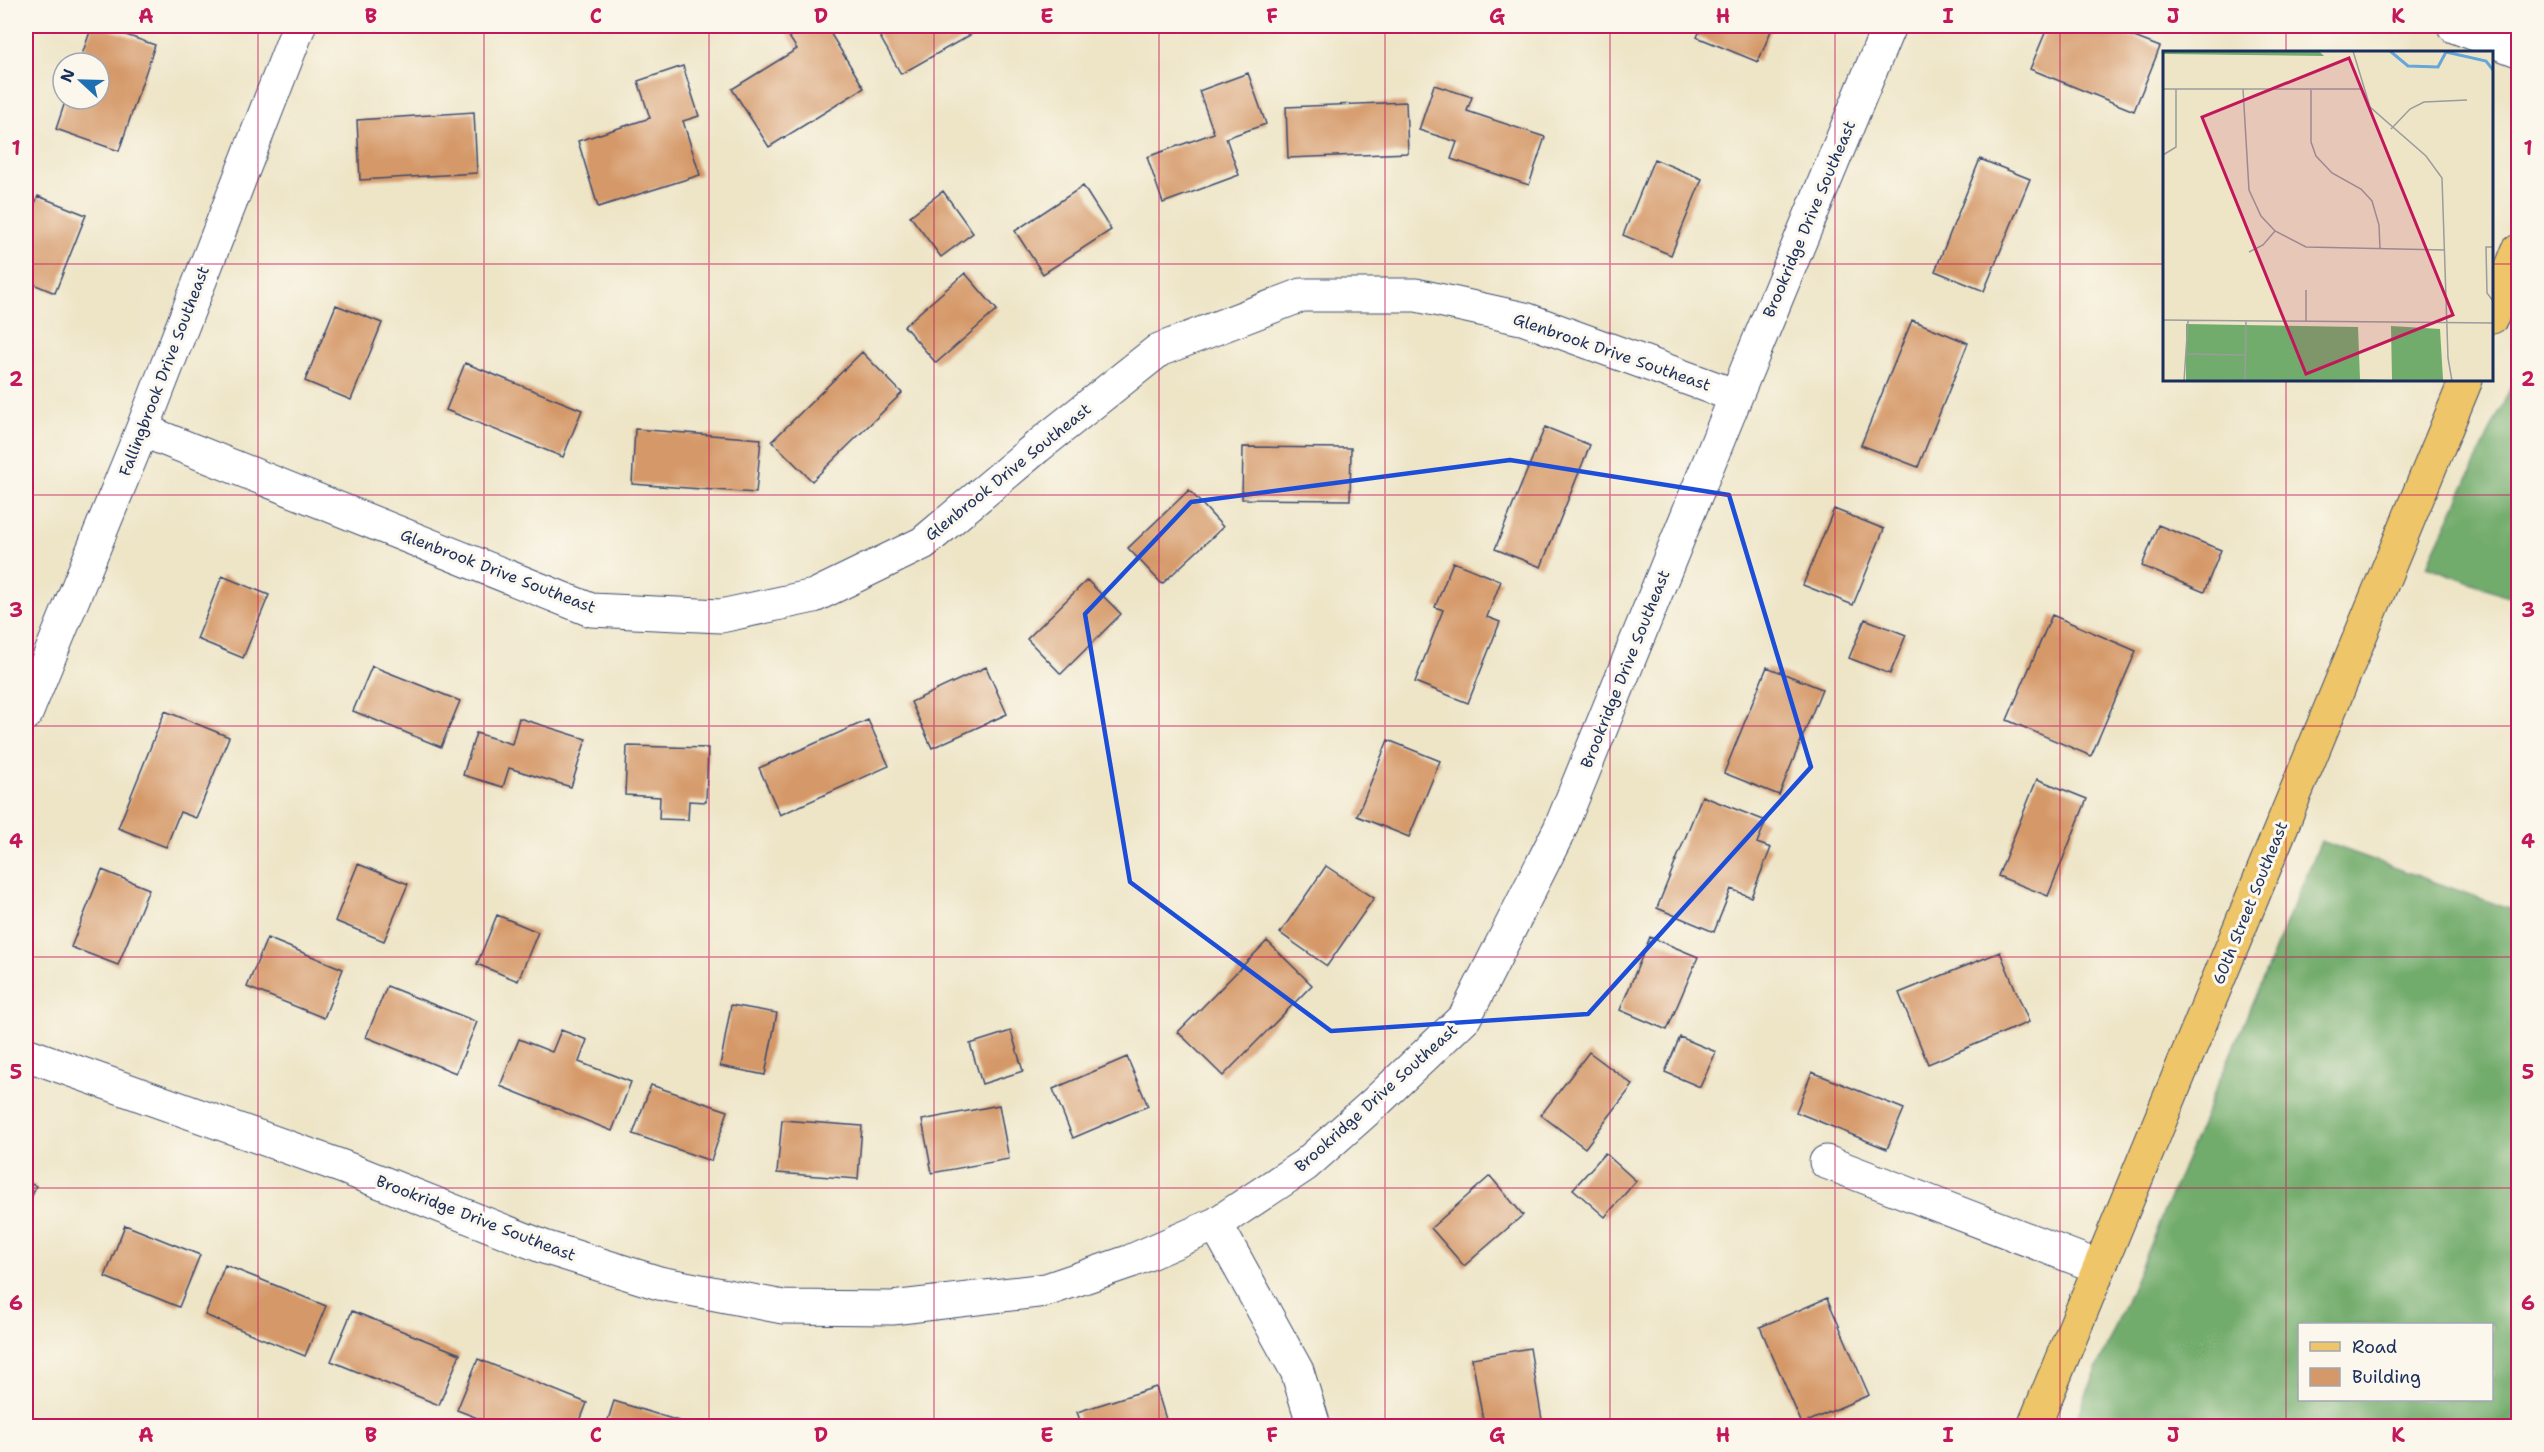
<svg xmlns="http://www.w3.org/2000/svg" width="2544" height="1452" viewBox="0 0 2544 1452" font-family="'Shantell Sans',sans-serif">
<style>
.forest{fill:#72ac6c;stroke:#466e65;stroke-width:1.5;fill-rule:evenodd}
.building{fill:#d59969}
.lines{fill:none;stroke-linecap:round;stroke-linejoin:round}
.minor-casing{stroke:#3b4a6e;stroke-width:35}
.major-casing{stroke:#3b4a6e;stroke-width:35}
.minor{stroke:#fff;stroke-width:33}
.major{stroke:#eec569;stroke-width:33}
.marked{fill:none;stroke:#1d4ed8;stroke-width:4.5;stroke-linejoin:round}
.grid{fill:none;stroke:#c2185b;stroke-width:1.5;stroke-opacity:0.55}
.labels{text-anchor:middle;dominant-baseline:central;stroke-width:6;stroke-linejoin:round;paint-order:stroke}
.street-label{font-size:16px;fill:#1b2f5e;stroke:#fbf7ec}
.inset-river{fill:none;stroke:#66a7da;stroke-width:3}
.inset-road{fill:none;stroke:#9a9c9d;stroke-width:1.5}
.view{fill:#c2185b;fill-opacity:0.15;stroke:#c2185b;stroke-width:3}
.inset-edge{fill:none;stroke:#1b2f5e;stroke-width:3}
.neatline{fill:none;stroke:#c2185b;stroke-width:2}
.grid-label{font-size:20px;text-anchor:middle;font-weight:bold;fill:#c2185b}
</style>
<rect width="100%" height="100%" fill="#fbf7ec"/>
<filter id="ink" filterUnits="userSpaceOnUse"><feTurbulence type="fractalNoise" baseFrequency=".0167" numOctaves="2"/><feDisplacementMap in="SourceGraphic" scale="12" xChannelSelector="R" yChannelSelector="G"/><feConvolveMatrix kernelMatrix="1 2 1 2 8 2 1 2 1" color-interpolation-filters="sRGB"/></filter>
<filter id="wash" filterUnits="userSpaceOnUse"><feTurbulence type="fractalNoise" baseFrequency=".008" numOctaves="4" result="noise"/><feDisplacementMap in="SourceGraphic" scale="24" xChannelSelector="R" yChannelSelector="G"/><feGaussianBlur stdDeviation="1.35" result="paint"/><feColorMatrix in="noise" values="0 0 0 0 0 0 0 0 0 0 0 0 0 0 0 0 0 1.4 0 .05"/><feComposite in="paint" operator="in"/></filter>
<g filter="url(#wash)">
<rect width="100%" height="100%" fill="#eee5c7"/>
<!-- forest -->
<path class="forest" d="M2518,372V600L2427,566Z
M2321,841L2518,912V1426H2073ZM2300,1324H2492V1400H2300Z"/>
<g id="blocks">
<!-- building -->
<path class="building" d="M92,26H100L155,45L119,151L56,129L66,99H99V63H79Z
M782,26H826L864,88L769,147L732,89L797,49Z
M874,26H986L901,74Z
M1702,26H1773L1758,62L1697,37Z
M2048,26H2106L2160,47L2134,111L2030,69Z
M683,66L699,116L683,121L700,175L598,207L578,141L650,118L638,81Z
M1248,73L1266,124L1226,138L1239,175L1163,203L1147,157L1214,133L1199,91Z
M1434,85L1472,97L1467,111L1545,137L1529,185L1451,159L1457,142L1419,130Z
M1406,102L1408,153L1288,158L1286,107Z
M474,112L477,173L360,180L357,120Z
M1654,159L1702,179L1671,255L1623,235Z
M1980,159L2030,179L1984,291L1935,271Z
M1083,186L1111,230L1043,274L1015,231Z
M943,191L973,233L941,257L910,216Z
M38,196L86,215L55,293L26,281V226Z
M965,273L997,310L936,363L904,326Z
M336,305L382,323L351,400L305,381Z
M1912,320L1968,343L1918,467L1861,445Z
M26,350L33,353L26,371Z
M862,352L902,393L812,481L772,441Z
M465,363L582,410L563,457L446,410Z
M1545,427L1590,445L1541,567L1495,549Z
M635,429L761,439L756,493L632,484Z
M1243,447L1351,448L1350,500L1242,499Z
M1189,490L1223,527L1162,584L1128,548Z
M1834,509L1884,529L1853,605L1803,585Z
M2158,525L2221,550L2204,592L2142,566Z
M1453,562L1501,581L1487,617L1500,622L1468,703L1415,682L1443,610L1435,607Z
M222,576L269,595L243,658L197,639Z
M1087,580L1121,614L1061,674L1027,639Z
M2052,615L2136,651L2091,756L2007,720Z
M1865,619L1906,635L1890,674L1849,658Z
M372,666L460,701L441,747L353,711Z
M986,667L1007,714L932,748L911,702Z
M1767,667L1822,689L1779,795L1724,773Z
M165,711L229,737L196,818L180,812L166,847L118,828Z
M519,718L586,739L571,787L509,768L503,787L463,775L476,733L512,744Z
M868,720L889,766L780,815L759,768Z
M1388,740L1440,761L1409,837L1357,816Z
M627,746L708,748L706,802L689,801L688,820L659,819L660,797L625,795Z
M2037,779L2087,799L2048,896L1998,876Z
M1702,796L1766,821L1757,843L1771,848L1751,897L1731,889L1714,932L1657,908Z
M358,864L408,884L384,941L335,921Z
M1326,866L1374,898L1327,966L1280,933Z
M102,870L149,889L118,965L71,947Z
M497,915L538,932L518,981L477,964Z
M1650,937L1698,957L1667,1030L1620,1010Z
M267,938L343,969L324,1018L247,987Z
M1267,941L1312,985L1223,1076L1178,1032Z
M2000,952L2029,1022L1928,1064L1899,993Z
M387,986L477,1022L456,1073L366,1037Z
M731,1005L777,1013L765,1075L720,1066Z
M561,1030L587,1040L579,1062L631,1082L612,1131L500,1086L519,1039L552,1052Z
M1011,1031L1023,1071L982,1084L970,1044Z
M1680,1037L1716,1052L1700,1087L1665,1072Z
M1589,1052L1633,1085L1585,1148L1541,1115Z
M1127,1057L1148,1106L1073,1138L1053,1089Z
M1812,1072L1904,1109L1887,1149L1796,1112Z
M651,1085L728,1111L711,1161L633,1134Z
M999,1105L1009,1159L932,1173L922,1120Z
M782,1120L862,1126L858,1179L777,1173Z
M1605,1153L1636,1181L1605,1217L1573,1189Z
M1490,1176L1523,1215L1464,1266L1431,1228Z
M26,1182L36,1186L26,1212Z
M125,1225L200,1255L179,1307L105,1277Z
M225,1265L326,1306L305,1356L205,1315Z
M1827,1298L1869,1395L1802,1424L1760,1327Z
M352,1311L460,1354L439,1405L331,1361Z
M1530,1348L1543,1426H1484L1472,1358Z
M478,1359L587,1403L578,1426H498L457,1410Z
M1156,1387L1168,1426H1082L1077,1412Z
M614,1401L695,1426H606Z"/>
</g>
</g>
<g filter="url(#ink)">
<use href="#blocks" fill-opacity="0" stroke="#3b4a6e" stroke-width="1.5"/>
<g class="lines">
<!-- minor casing -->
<g class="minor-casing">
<path id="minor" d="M2454,26L2518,50
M142,430L591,610L721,616L814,596L923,543L1037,447L1159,350L1302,295H1416L1525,319L1736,396
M26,714L142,430L299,26
M26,1054L343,1167L544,1247L659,1283L783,1307L892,1308L1046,1290L1131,1261L1216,1224L1305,1165L1377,1101L1465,1017L1560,829L1736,396L1889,26
M1826,1162L2099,1267
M1216,1224L1297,1371L1314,1426"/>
</g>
<!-- major casing -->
<g class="major-casing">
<path id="major" d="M2492,317L2518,251
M2034,1426L2466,380"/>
</g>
<!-- minor -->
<use href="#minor" class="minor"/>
<!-- major -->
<use href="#major" class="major"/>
</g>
</g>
<!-- marked area -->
<path class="marked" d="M1510,460L1729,495L1811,767L1588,1014L1331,1031L1130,882L1085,614L1191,502Z"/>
<!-- grid -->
<path class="grid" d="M258,26V1426M484,26V1426M709,26V1426M934,26V1426M1159,26V1426M1385,26V1426M1610,26V1426M1835,26V1426M2060,26V1426M2286,26V52M26,264H2164M2492,264H2518M2286,380V1426M26,495H2518M26,726H2518M26,957H2518M26,1188H2518"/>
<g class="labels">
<!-- street labels -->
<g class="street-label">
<text transform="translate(1809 219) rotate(-67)">Brookridge Drive Southeast</text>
<text transform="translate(1612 352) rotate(19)">Glenbrook Drive Southeast</text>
<text transform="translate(164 371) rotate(-69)">Fallingbrook Drive Southeast</text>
<text transform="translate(1008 472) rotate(-39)">Glenbrook Drive Southeast</text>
<text transform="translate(498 571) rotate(21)">Glenbrook Drive Southeast</text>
<text transform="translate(1625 669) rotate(-68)">Brookridge Drive Southeast</text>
<text transform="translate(2250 903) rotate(-68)">60th Street Southeast</text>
<text transform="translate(1376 1098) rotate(-42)">Brookridge Drive Southeast</text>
<text transform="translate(476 1218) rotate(21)">Brookridge Drive Southeast</text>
</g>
</g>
<!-- overview -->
<g transform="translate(2163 51)">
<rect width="330" height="330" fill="#eee5c7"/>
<path d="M0,0H156L161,5L0,3ZM23,273L195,276L197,328L229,329L228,275L277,278L280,328V330H23Z" fill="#72ac6c"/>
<path class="inset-river" d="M227,0L245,15L275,16L283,1L323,10L330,19"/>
<path class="inset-road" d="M190,0L207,56L263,105L279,127L285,307L289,330M0,38H200M80,38L86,139L98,165L112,180L143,196L282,199M148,39V91L153,105L169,122L198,138L209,150L216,174L217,198M228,78L247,58L261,51L304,49M0,104L13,96V38M330,196H323L324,242L330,250M86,201L100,194L112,180M143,239V271M0,269L330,272M24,303L82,304M21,330L25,270M82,330L83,270"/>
<path class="view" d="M186,7L290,264L143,323L39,66Z"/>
<rect width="330" height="330" class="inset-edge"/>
</g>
<!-- margin -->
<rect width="2544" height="1452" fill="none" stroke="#fbf7ec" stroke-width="66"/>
<!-- legend -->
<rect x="2298" y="1323" width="195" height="78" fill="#fbf7ec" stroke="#a1a7b3" stroke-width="1.5"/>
<rect x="2310" y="1342" width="30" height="9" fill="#eec569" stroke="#a1a7b3" stroke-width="1.5"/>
<text x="2352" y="1353" font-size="18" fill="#1b2f5e">Road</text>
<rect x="2310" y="1368" width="30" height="18" fill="#d59969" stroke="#a1a7b3" stroke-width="1.5"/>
<text x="2352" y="1383" font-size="18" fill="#1b2f5e">Building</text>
<!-- north arrow -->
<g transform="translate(81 81) rotate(292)"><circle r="28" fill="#fbf7ec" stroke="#a1a7b3" stroke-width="1.5"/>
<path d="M0-4.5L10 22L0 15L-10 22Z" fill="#1f6fb2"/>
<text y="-9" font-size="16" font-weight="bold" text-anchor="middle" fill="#1b2f5e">N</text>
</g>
<rect x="33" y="33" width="2478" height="1386" class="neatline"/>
<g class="grid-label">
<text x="146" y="23">A</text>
<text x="371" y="23">B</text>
<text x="596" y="23">C</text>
<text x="821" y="23">D</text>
<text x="1047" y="23">E</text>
<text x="1272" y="23">F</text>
<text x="1497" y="23">G</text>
<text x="1723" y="23">H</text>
<text x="1948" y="23">I</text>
<text x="2173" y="23">J</text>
<text x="2398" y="23">K</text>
<text x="16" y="155">1</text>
<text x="2528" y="155">1</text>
<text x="16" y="386">2</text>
<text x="2528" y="386">2</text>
<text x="16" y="617">3</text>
<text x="2528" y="617">3</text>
<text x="16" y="848">4</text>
<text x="2528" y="848">4</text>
<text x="16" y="1079">5</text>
<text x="2528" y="1079">5</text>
<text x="16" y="1310">6</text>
<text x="2528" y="1310">6</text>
<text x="146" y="1442">A</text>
<text x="371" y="1442">B</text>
<text x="596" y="1442">C</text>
<text x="821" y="1442">D</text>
<text x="1047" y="1442">E</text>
<text x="1272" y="1442">F</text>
<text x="1497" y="1442">G</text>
<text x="1723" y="1442">H</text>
<text x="1948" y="1442">I</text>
<text x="2173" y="1442">J</text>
<text x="2398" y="1442">K</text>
</g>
</svg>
